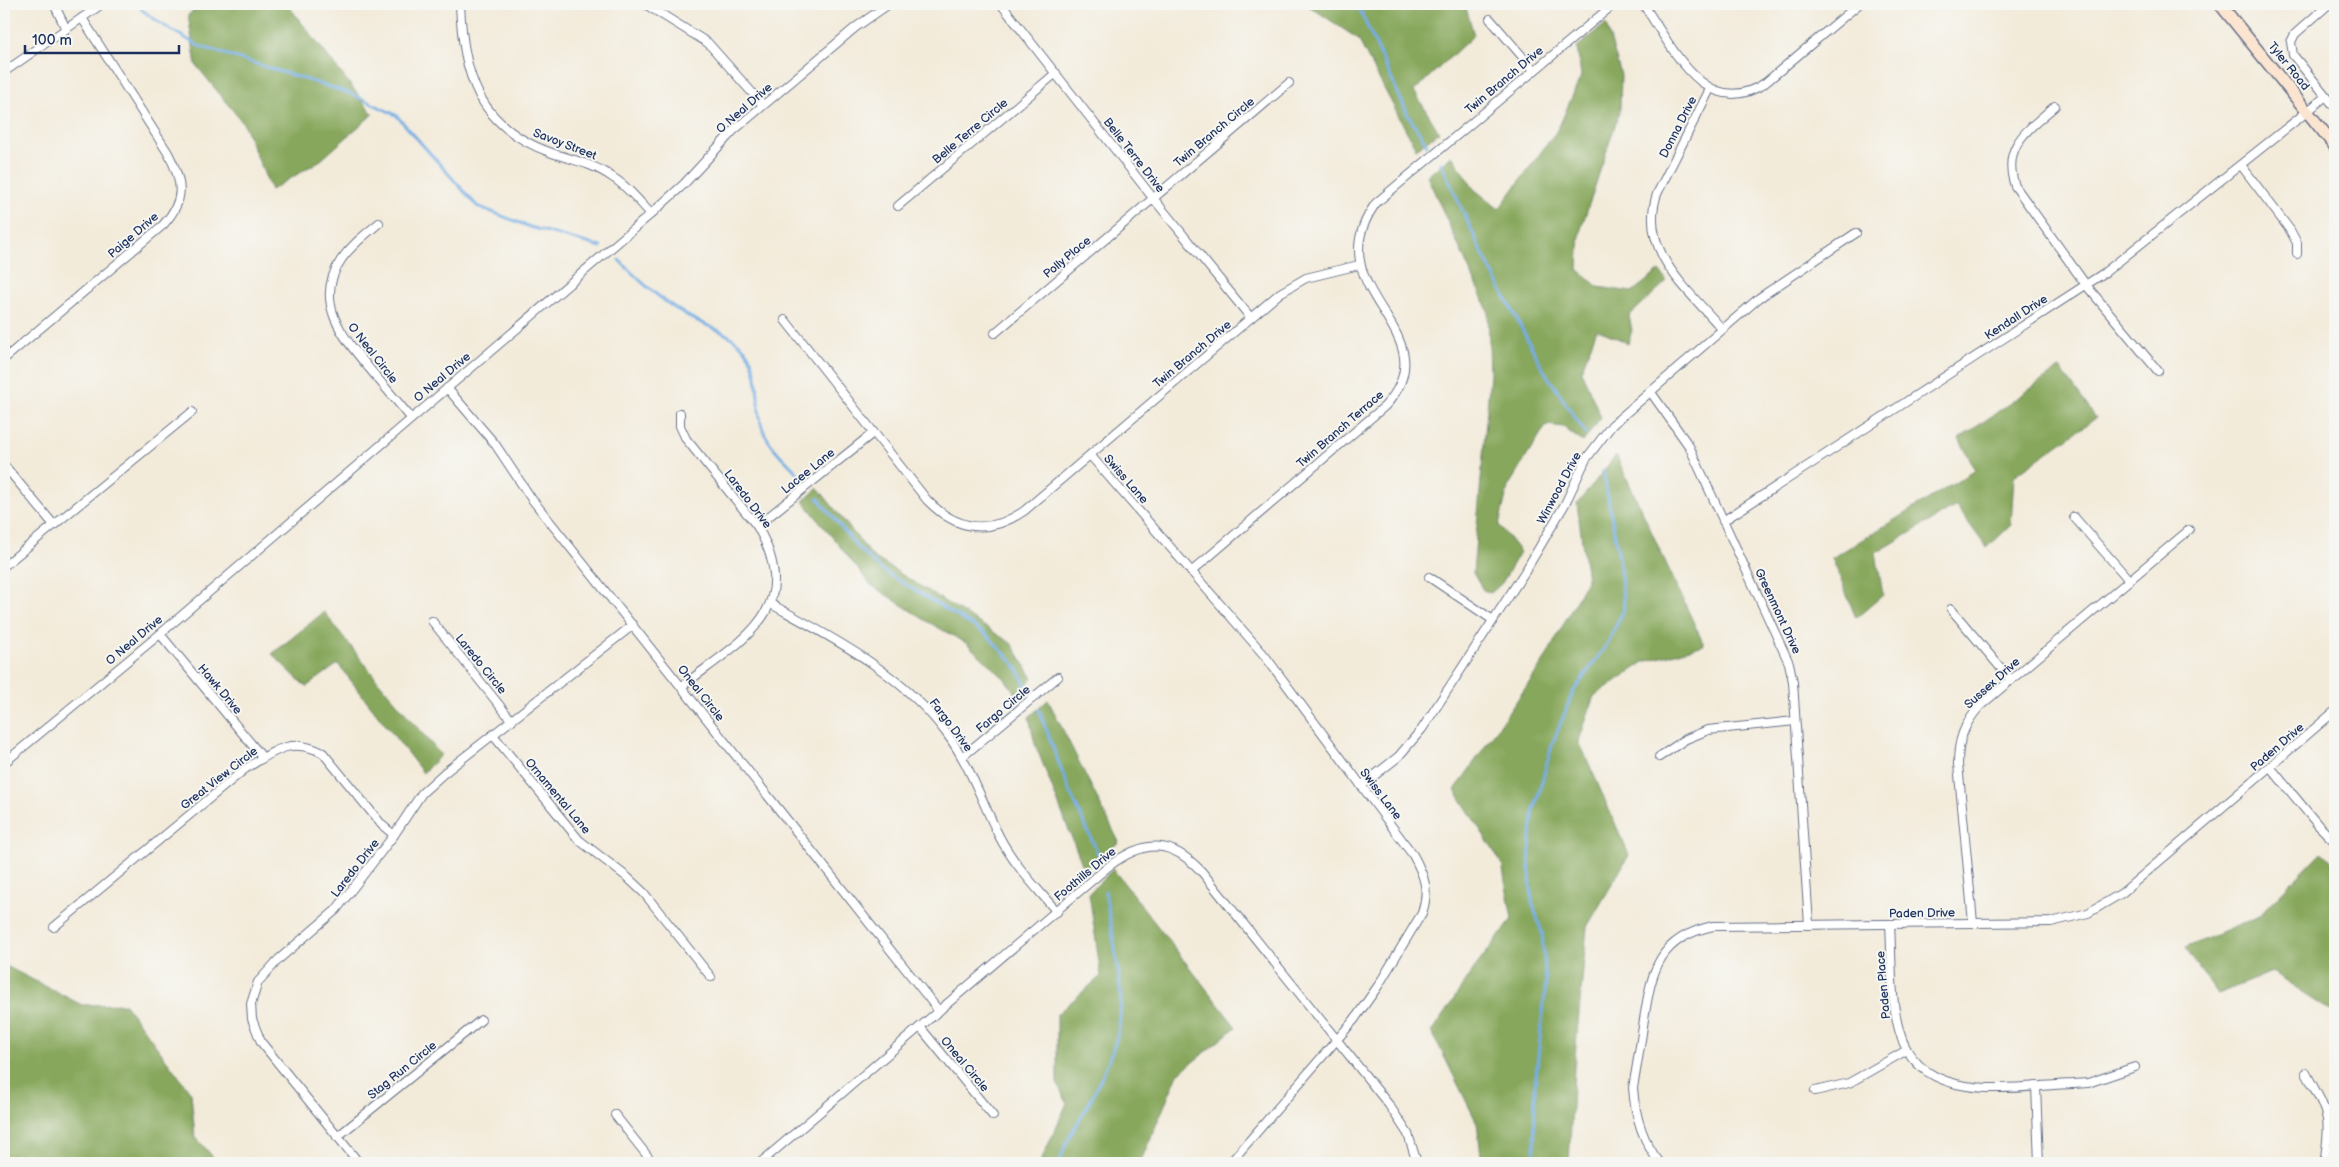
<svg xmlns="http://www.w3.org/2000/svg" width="2339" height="1167" font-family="'Balsamiq Sans',sans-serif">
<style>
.forest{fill:#87a75b;stroke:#516b5c}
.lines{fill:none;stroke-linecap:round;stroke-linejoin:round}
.stream{stroke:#74aee4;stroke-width:3}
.street-casing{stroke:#677189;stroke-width:10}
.secondary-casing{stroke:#677189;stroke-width:14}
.street{stroke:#fff;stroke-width:8}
.secondary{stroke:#fce5d0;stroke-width:11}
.labels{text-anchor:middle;stroke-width:4;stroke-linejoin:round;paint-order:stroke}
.street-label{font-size:12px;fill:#1b2f5e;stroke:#f6f6f2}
</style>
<rect width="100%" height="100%" fill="#f6f6f2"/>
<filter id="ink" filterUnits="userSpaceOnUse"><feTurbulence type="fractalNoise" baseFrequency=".02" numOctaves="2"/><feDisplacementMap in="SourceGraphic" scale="10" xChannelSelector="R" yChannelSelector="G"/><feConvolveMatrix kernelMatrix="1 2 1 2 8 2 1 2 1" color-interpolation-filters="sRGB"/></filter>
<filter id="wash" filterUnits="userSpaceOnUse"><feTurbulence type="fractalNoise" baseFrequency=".0096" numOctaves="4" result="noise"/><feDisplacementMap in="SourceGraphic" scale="20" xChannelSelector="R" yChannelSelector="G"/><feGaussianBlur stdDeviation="1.12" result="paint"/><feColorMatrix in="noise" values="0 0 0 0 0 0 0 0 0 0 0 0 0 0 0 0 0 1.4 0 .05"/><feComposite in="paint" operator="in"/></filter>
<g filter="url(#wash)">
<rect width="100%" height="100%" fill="#f3ebda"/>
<g class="forest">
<polygon points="204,4 287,4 373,114 321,160 271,190 243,123 196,65 188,15"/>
<polygon points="1306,4 1465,4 1474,35 1414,91 1439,132 1416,149 1358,39"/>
<polygon points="1606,24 1621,75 1620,110 1580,232 1578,269 1598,287 1632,292 1659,271 1667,281 1629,316 1632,330 1628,343 1597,329 1581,371 1601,417 1583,442 1563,427 1546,425 1508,487 1499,525 1520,552 1502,583 1491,593 1483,590 1473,573 1490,374 1488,311 1427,176 1452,156 1474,189 1499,209 1558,129 1581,76 1577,47"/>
<polygon points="2060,368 2096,418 2014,476 2011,525 1987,548 1956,506 1876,553 1883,595 1856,618 1832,558 1976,470 1959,439"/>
<polygon points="1616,455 1704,645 1644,662 1594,696 1579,741 1629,855 1587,927 1574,1068 1569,1163 1482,1163 1477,1123 1432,1032 1473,970 1512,919 1502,864 1455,790 1544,661 1587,580 1577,504"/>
<polygon points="818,488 872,556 1011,643 1033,678 1016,694 1004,678 966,643 928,622 871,585 803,501"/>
<polygon points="324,612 378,681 441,755 423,773 338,664 306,687 272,654"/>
<polygon points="1048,700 1119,842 1084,869 1035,744 1029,717"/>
<polygon points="2321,852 2335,862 2335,1013 2272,972 2218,994 2185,948 2258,917"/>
<polygon points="1113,869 1236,1027 1178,1074 1140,1163 1040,1163 1067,1103 1057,1083 1057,1014 1101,976 1089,893"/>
<polygon points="4,965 82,1005 125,1004 191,1093 195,1136 218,1163 254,1159 258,1163 4,1163"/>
</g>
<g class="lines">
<g class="stream">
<polyline points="140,4 142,10 161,24 199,46 352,94 396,115 477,206 530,227 601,247"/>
<polyline points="1357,4 1408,115 1427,145"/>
<polyline points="1441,163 1482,253 1543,369 1586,434"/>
<path d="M 619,260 C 642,283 658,298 686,315 C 706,327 730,331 745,350 C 762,371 755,402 762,427 C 768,446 786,460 799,475"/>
<polyline points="818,498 856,546 882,570 986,634 1016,666 1027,688"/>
<polyline points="1039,710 1069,790 1101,860"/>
<path d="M 1060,1163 C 1063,1143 1078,1123 1088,1105 C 1097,1087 1106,1068 1113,1049 C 1131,1005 1112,938 1105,891"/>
<polyline points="1534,1163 1535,1085 1546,982 1542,933 1532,902 1529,861 1533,814 1552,745 1573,692 1607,644 1624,609 1619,557 1603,471"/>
</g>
</g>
</g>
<g filter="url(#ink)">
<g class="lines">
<defs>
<g id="street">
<polyline points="54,4 66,29"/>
<path d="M 460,4 C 463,75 478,127 552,153 C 573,160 594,164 612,177 C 627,186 639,201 651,214"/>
<polyline points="645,4 708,43 763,105"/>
<polyline points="1001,4 1153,198 1251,318"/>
<path d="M 1643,4 C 1671,44 1705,123 1765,83 L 1859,4"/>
<polyline points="1490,19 1533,69"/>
<polyline points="4,72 102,4"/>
<path d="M 1710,89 L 1657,194 C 1638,251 1688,289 1722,329"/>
<polyline points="2326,96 2335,107"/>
<path d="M 2055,106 C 2028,130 2001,146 2015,186 L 2086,285 L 2158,371"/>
<polyline points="2241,165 2290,230 2297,243 2297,254"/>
<polyline points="898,206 1056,73"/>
<path d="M 379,223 C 366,234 351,245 341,260 C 313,302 343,337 369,368 C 383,385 397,401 411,418"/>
<path d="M 785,320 L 927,500 C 957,531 989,535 1024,511 L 1280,293 L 1306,278 L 1359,265"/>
<polyline points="995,333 1289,83"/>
<path d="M 4,359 L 163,225 C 186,200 183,182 168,153 L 82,18"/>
<polyline points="447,388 495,444 531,498 939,1011"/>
<polyline points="1650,391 1689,446 1789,663 1793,682 1809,925"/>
<path d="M 680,413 L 680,426 L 686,439 L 757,526 C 806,611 741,640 681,687"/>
<path d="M 1090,455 L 1265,656 L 1413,855 C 1424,875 1430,890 1422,913 L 1378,986 L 1354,1020 L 1230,1163"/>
<polyline points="4,465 54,525"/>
<polyline points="2074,517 2129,580"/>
<polyline points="1723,521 2104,273 2308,111 2326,96 2293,55 2291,42 2295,34 2329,4"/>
<polyline points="757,526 873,433"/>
<polyline points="4,566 192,412"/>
<path d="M 1191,572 L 1385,406 C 1454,331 1312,292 1376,203 L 1614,4"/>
<polyline points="1429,577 1493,620"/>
<path d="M 771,604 C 836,640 902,673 947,734 C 970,765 982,802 999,836 C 1014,865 1036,887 1057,912"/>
<polyline points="1951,609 2011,680"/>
<polyline points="432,621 512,721"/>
<polyline points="160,634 263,758"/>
<polyline points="493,735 579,840 627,877 644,893 711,977"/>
<polyline points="962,757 1058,677"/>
<polyline points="1659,757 1686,739 1708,730 1795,721"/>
<polyline points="4,763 160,634 651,214 684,184 733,131 856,27 889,4"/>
<polyline points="2271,768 2318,825 2335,842"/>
<polyline points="1361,786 1398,757 1422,729 1526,570 1565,504 1586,459 1612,425 1759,298 1856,233"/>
<path d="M 1973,923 L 1958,764 C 1958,740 1964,724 1980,706 L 2189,530"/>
<path d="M 1890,924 C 1892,958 1890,997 1899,1030 C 1919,1107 2014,1086 2073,1084 L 2088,1083 L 2135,1067"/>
<path d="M 54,927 L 245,769 C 273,752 290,736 323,753 L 382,825 L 394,835"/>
<polyline points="920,1027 993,1116"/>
<path d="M 2306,1073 C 2328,1114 2332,1116 2324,1163"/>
<polyline points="2036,1086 2039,1163"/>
<polyline points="1815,1091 1849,1083 1907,1050"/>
<polyline points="615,1115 653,1163"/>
<polyline points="337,1137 481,1020"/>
<polyline points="359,1163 261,1042 252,1019 251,1004 258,982 279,959 336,910 394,835 422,793 444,773 633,625"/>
<path d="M 760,1163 L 1109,866 C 1145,839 1171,839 1202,872 L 1389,1105 L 1408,1134 L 1417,1163"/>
<path d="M 1660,1163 C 1642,1141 1635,1116 1633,1088 C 1637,1065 1641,1042 1644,1019 C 1652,970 1658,938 1713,926 L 2051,922 L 2088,913 L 2122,893 L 2335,711"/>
</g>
<polyline id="secondary" points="2220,4 2335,146"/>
</defs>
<use href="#street" class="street-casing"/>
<use href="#secondary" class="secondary-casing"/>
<use href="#street" class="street"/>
<use href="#secondary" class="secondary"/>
</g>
</g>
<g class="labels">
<g class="street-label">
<text transform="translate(2289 66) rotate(51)" y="4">Tyler Road</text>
<text transform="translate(1504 80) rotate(-40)" y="4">Twin Branch Drive</text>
<text transform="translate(744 108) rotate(-41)" y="4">O Neal Drive</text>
<text transform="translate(1678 127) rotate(-63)" y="4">Donna Drive</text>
<text transform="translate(970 131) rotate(-40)" y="4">Belle Terre Circle</text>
<text transform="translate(1214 132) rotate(-40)" y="4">Twin Branch Circle</text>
<text transform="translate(565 144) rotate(21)" y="4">Savoy Street</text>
<text transform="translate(1134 155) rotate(52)" y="4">Belle Terre Drive</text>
<text transform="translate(133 235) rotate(-41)" y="4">Paige Drive</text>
<text transform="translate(1067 257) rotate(-40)" y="4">Polly Place</text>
<text transform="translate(2016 317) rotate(-33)" y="4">Kendall Drive</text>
<text transform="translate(373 353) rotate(52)" y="4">O Neal Circle</text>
<text transform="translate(1192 354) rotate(-40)" y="4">Twin Branch Drive</text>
<text transform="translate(442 377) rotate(-40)" y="4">O Neal Drive</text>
<text transform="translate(1340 429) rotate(-41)" y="4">Twin Branch Terrace</text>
<text transform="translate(808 471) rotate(-39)" y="4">Lacee Lane</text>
<text transform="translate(1126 479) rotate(49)" y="4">Swiss Lane</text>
<text transform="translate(1559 488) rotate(-62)" y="4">Winwood Drive</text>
<text transform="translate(748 499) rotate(53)" y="4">Laredo Drive</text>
<text transform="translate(1778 611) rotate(65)" y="4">Greenmont Drive</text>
<text transform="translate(134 640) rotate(-40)" y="4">O Neal Drive</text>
<text transform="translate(481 664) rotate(51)" y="4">Laredo Circle</text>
<text transform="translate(1992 683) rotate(-42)" y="4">Sussex Drive</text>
<text transform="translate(220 689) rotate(50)" y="4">Hawk Drive</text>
<text transform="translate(701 693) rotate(52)" y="4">Oneal Circle</text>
<text transform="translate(1003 709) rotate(-40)" y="4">Fargo Circle</text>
<text transform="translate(951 725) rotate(53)" y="4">Fargo Drive</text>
<text transform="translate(2277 747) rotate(-41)" y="4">Paden Drive</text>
<text transform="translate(219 778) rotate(-38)" y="4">Great View Circle</text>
<text transform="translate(1381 794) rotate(53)" y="4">Swiss Lane</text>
<text transform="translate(558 796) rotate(50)" y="4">Ornamental Lane</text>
<text transform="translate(355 868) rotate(-52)" y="4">Laredo Drive</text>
<text transform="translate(1085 874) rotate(-40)" y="4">Foothills Drive</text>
<text transform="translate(1922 913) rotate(-1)" y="4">Paden Drive</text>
<text transform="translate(1883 985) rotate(-95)" y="4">Paden Place</text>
<text transform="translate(965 1064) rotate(50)" y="4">Oneal Circle</text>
<text transform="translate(402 1070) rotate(-39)" y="4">Stag Run Circle</text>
</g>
</g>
<rect width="2339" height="1167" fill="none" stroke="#f6f6f2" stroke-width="20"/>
<path d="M25 45v8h154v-8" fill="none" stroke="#1b2f5e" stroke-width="2.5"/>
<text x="32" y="45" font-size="15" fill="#1b2f5e" stroke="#f6f6f2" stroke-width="4" paint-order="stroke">100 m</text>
</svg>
